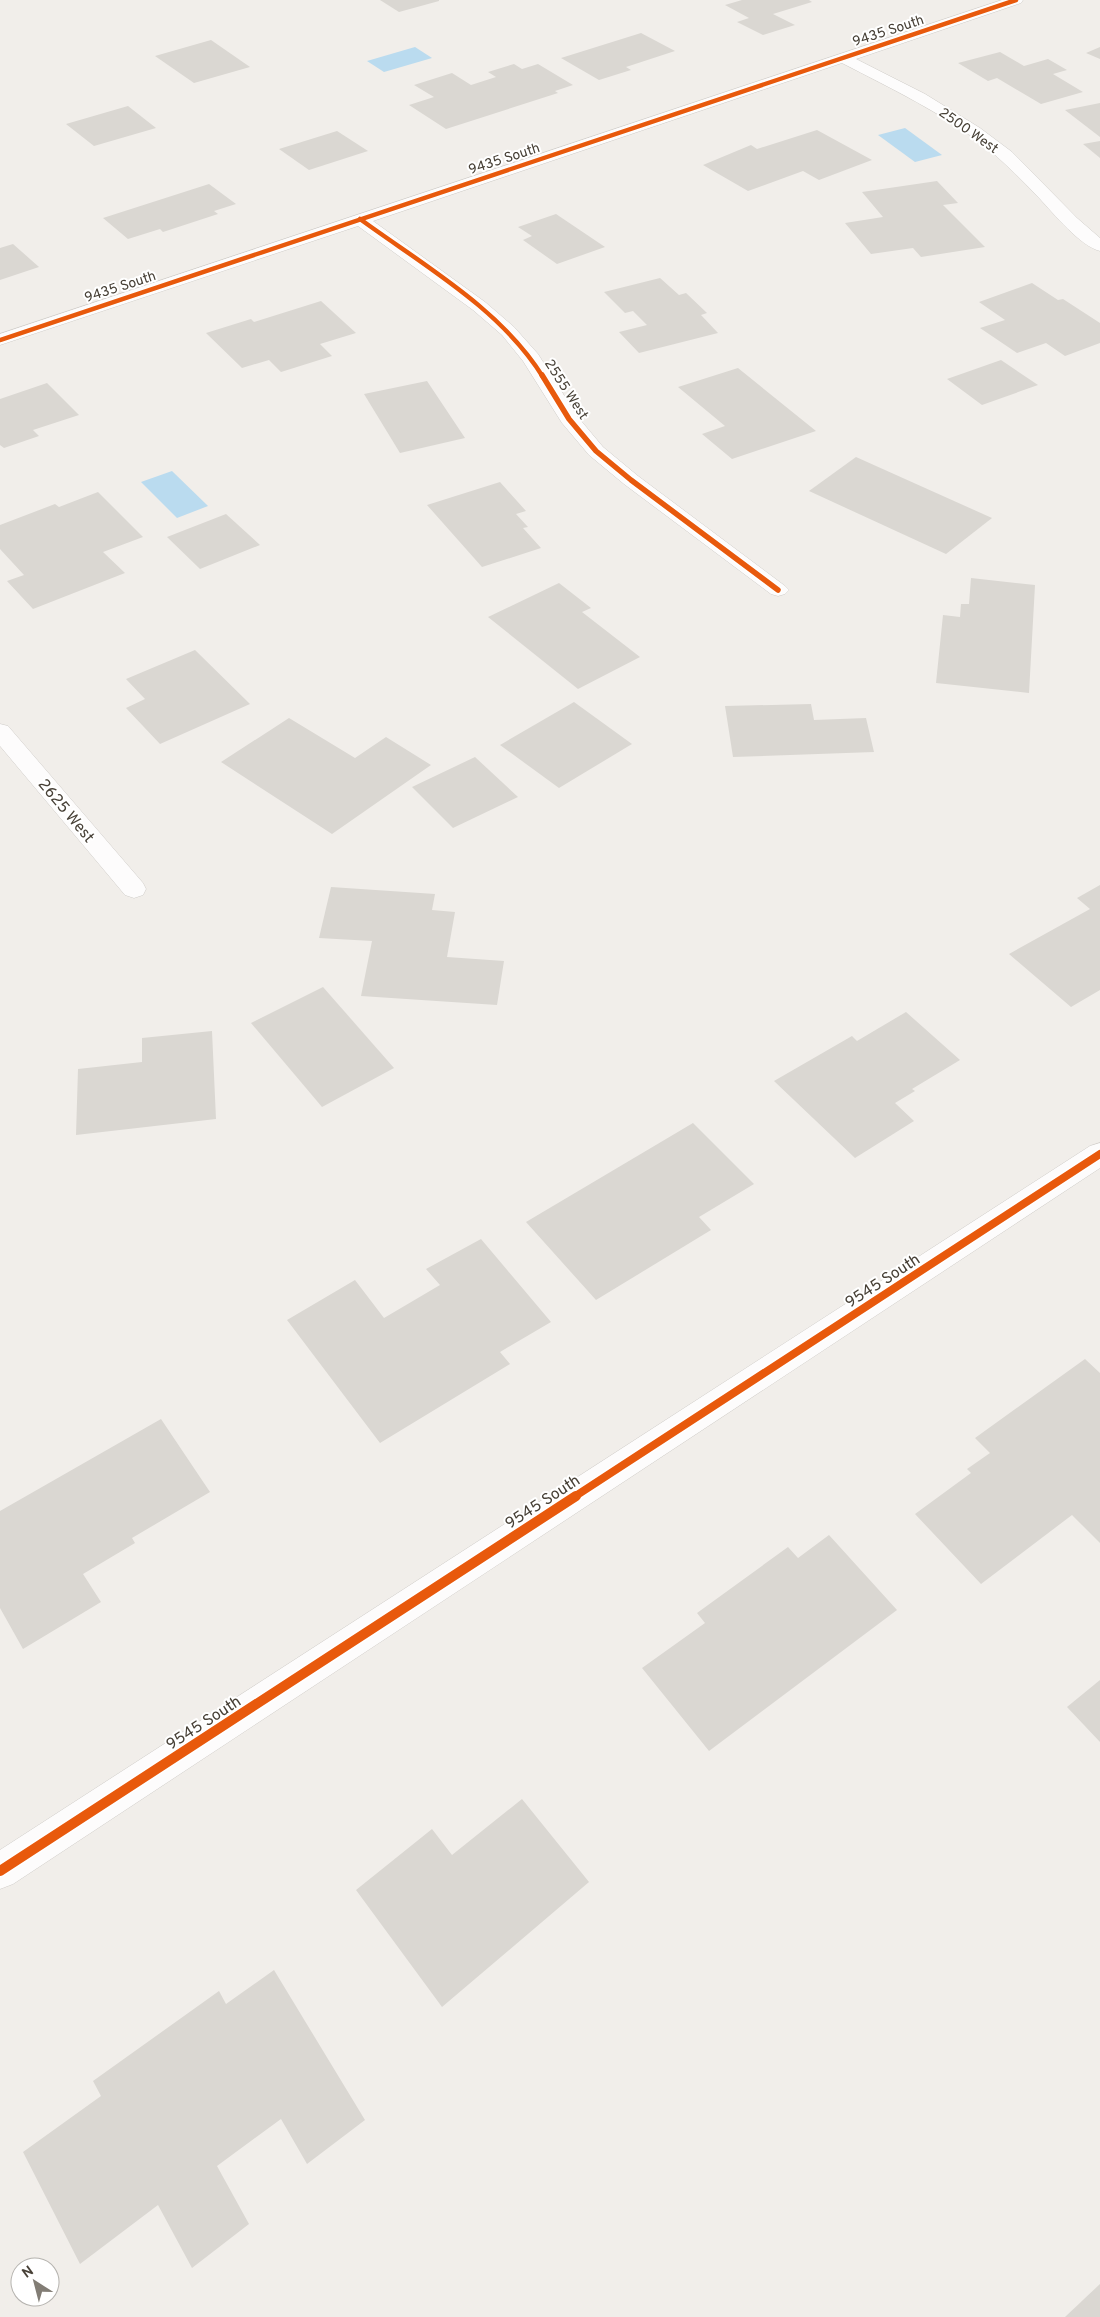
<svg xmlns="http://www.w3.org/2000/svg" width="1100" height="2317" font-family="Overpass,sans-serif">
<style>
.water{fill:#badbef}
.building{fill:#dad7d2}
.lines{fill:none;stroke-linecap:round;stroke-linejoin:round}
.minor-casing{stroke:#cfccc8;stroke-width:1}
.minor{fill:#fdfcfc;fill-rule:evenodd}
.cycleway-far3-casing{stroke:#fff;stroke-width:6}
.cycleway-far2-casing{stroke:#fff;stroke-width:8}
.cycleway-far1-casing{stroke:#fff;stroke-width:11}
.cycleway-casing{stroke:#fff;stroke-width:13}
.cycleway-far3{stroke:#e8590c;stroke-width:4.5}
.cycleway-far2{stroke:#e8590c;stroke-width:5.5}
.cycleway-far1{stroke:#e8590c;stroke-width:8}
.cycleway{stroke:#e8590c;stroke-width:10}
.labels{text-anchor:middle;stroke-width:4;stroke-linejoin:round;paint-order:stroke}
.far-street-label{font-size:14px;fill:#474036;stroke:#fff}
.street-label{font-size:16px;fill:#474036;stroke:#fff}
</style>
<rect width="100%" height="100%" fill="#f1eeea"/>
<g class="water">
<polygon points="415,47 432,58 384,72 367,61"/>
<polygon points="905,128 942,155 915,162 878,135"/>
<polygon points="172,471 208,506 177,518 141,482"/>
</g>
<g class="building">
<polygon points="380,0 439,0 439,1 399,12"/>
<polygon points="742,0 809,0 812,2 773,14 795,25 763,35 737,22 749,18 725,5"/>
<polygon points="641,33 675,51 626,67 631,70 599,80 561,58"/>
<polygon points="211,40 250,67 194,83 155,56"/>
<polygon points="1100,47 1100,59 1086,53"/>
<polygon points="1000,52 1024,66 1048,59 1067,70 1053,74 1083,92 1041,104 997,78 988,81 958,63"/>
<polygon points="514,64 522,69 538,64 573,85 555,91 558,93 446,129 409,105 434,97 414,85 452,73 471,85 496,77 488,72"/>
<polygon points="1100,103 1100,137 1065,110"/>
<polygon points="128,106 156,128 94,146 66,124"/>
<polygon points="817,130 872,160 819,180 803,171 748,191 703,165 751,145 757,149"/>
<polygon points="337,131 368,151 309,170 279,149"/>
<polygon points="1100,141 1100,158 1083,144"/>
<polygon points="937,181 958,203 943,205 985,247 921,257 913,248 871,254 845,223 883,217 862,192"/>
<polygon points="209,184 236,204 214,211 218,214 163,232 160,229 128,239 103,218"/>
<polygon points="556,214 605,247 557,264 523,240 532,236 518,227"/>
<polygon points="13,244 39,267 0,280 0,248"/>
<polygon points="660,278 679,295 686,293 707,313 701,315 718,333 639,353 619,332 647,325 633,311 625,313 604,292"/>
<polygon points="1032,283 1058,300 1063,299 1100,323 1100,343 1065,356 1046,343 1017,353 980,328 1005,320 979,302"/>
<polygon points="321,301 356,333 320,344 332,356 281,372 269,360 242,368 206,333 251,319 254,322"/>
<polygon points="1001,360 1038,385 982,405 947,379"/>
<polygon points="738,368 816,431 732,459 702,434 725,426 678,387"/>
<polygon points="427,381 465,438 400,453 364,394"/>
<polygon points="47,383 79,415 33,430 39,436 4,448 0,445 0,399"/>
<polygon points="856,457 992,518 946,554 809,491"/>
<polygon points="500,482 526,511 516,514 528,527 523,528 541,548 482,567 427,505"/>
<polygon points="98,492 143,537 103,552 125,573 33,609 7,581 24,575 0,549 0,525 55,504 59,507"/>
<polygon points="226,514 260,545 200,569 167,537"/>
<polygon points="971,578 1035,585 1029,693 936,683 943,615 960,617 961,604 969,604"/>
<polygon points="559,583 591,608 582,612 640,657 578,689 488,617"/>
<polygon points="195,650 250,704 160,744 126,708 145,699 126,679"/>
<polygon points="574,702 632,744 559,788 500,745"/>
<polygon points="811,704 814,720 866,718 874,752 733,757 725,706"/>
<polygon points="289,718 355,758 386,737 431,765 332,834 221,762"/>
<polygon points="475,757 518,797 453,828 412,787"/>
<polygon points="1100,885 1100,990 1071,1007 1009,954 1090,909 1077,898"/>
<polygon points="331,887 435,894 432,910 455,912 447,957 504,961 497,1005 361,996 372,941 319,938"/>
<polygon points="323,987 394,1068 322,1107 251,1023"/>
<polygon points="906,1012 960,1060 912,1089 915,1091 895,1103 914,1121 855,1158 774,1081 852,1036 857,1041"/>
<polygon points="212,1031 216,1119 76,1135 78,1069 142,1062 142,1038"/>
<polygon points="693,1123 754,1184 699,1217 711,1230 596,1300 526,1222"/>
<polygon points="481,1239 551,1322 500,1352 510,1364 380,1443 287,1320 355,1280 384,1318 440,1285 426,1269"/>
<polygon points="1085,1359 1100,1373 1100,1543 1072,1515 981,1584 915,1514 971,1473 967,1469 990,1453 975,1438"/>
<polygon points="161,1419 210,1492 132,1538 135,1543 83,1574 101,1602 23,1649 0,1608 0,1511"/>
<polygon points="829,1535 897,1610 709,1751 642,1668 705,1623 697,1613 788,1547 798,1558"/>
<polygon points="1100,1680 1100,1742 1067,1707"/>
<polygon points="522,1799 589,1882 442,2007 356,1890 432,1829 452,1855"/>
<polygon points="274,1970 365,2120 307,2164 281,2119 217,2166 249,2224 192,2268 158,2205 80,2264 23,2152 101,2096 93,2081 219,1991 226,2004"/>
<polygon points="1100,2284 1100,2317 1065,2317"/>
</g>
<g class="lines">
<defs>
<g id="minor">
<path d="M 1002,0 L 1023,0 L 1021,3 L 856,59 L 925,94 L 980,128 L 1012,152 L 1077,218 L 1100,238 L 1100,251 C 1080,246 1054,214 1040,199 C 1023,181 1006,164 987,148 C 943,113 892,89 842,63 L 373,221 L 485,302 L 514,327 L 538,354 L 577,416 L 603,447 L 638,476 L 785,586 L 789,590 L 785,594 L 778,596 L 771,594 L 624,484 L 589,455 L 562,423 L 523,361 L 502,335 L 473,310 L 358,226 L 0,345 L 0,334 Z"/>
<polygon points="0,724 8,726 143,883 146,889 143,895 134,898 125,895 0,746"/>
<polygon points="1100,1143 1100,1168 13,1884 0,1889 0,1850 1090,1146"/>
</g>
</defs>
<use href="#minor" class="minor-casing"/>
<use href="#minor" class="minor"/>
<defs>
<g id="cycleway-far3">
<path d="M 360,219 C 423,265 501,309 543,377"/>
<polyline points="0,340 1016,0"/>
</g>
<polyline id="cycleway-far2" points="542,375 569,419 596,451 631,480 778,590"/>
<polyline id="cycleway-far1" points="574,1497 1100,1154"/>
<polyline id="cycleway" points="0,1871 576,1496"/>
</defs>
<use href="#cycleway-far3" class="cycleway-far3-casing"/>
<use href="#cycleway-far2" class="cycleway-far2-casing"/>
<use href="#cycleway-far1" class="cycleway-far1-casing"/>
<use href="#cycleway" class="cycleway-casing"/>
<use href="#cycleway-far3" class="cycleway-far3"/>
<use href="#cycleway-far2" class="cycleway-far2"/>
<use href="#cycleway-far1" class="cycleway-far1"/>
<use href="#cycleway" class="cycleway"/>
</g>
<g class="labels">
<g class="far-street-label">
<text transform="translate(888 30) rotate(-18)" y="5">9435 South</text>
<text transform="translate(969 130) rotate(35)" y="5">2500 West</text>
<text transform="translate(504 158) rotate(-18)" y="5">9435 South</text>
<text transform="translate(120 286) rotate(-18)" y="5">9435 South</text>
<text transform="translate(567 389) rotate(57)" y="5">2555 West</text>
</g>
<g class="street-label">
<text transform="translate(67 810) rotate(50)" y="6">2625 West</text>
<text transform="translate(882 1280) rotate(-33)" y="6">9545 South</text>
<text transform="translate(542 1501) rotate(-33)" y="6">9545 South</text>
<text transform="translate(203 1722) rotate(-33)" y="6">9545 South</text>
</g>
</g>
<g transform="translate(35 2282) rotate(324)"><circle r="24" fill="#ffffff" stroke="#b5b3af"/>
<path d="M0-4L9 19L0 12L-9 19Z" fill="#827d75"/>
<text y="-8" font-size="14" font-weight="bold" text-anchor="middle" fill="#474036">N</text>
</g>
</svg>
